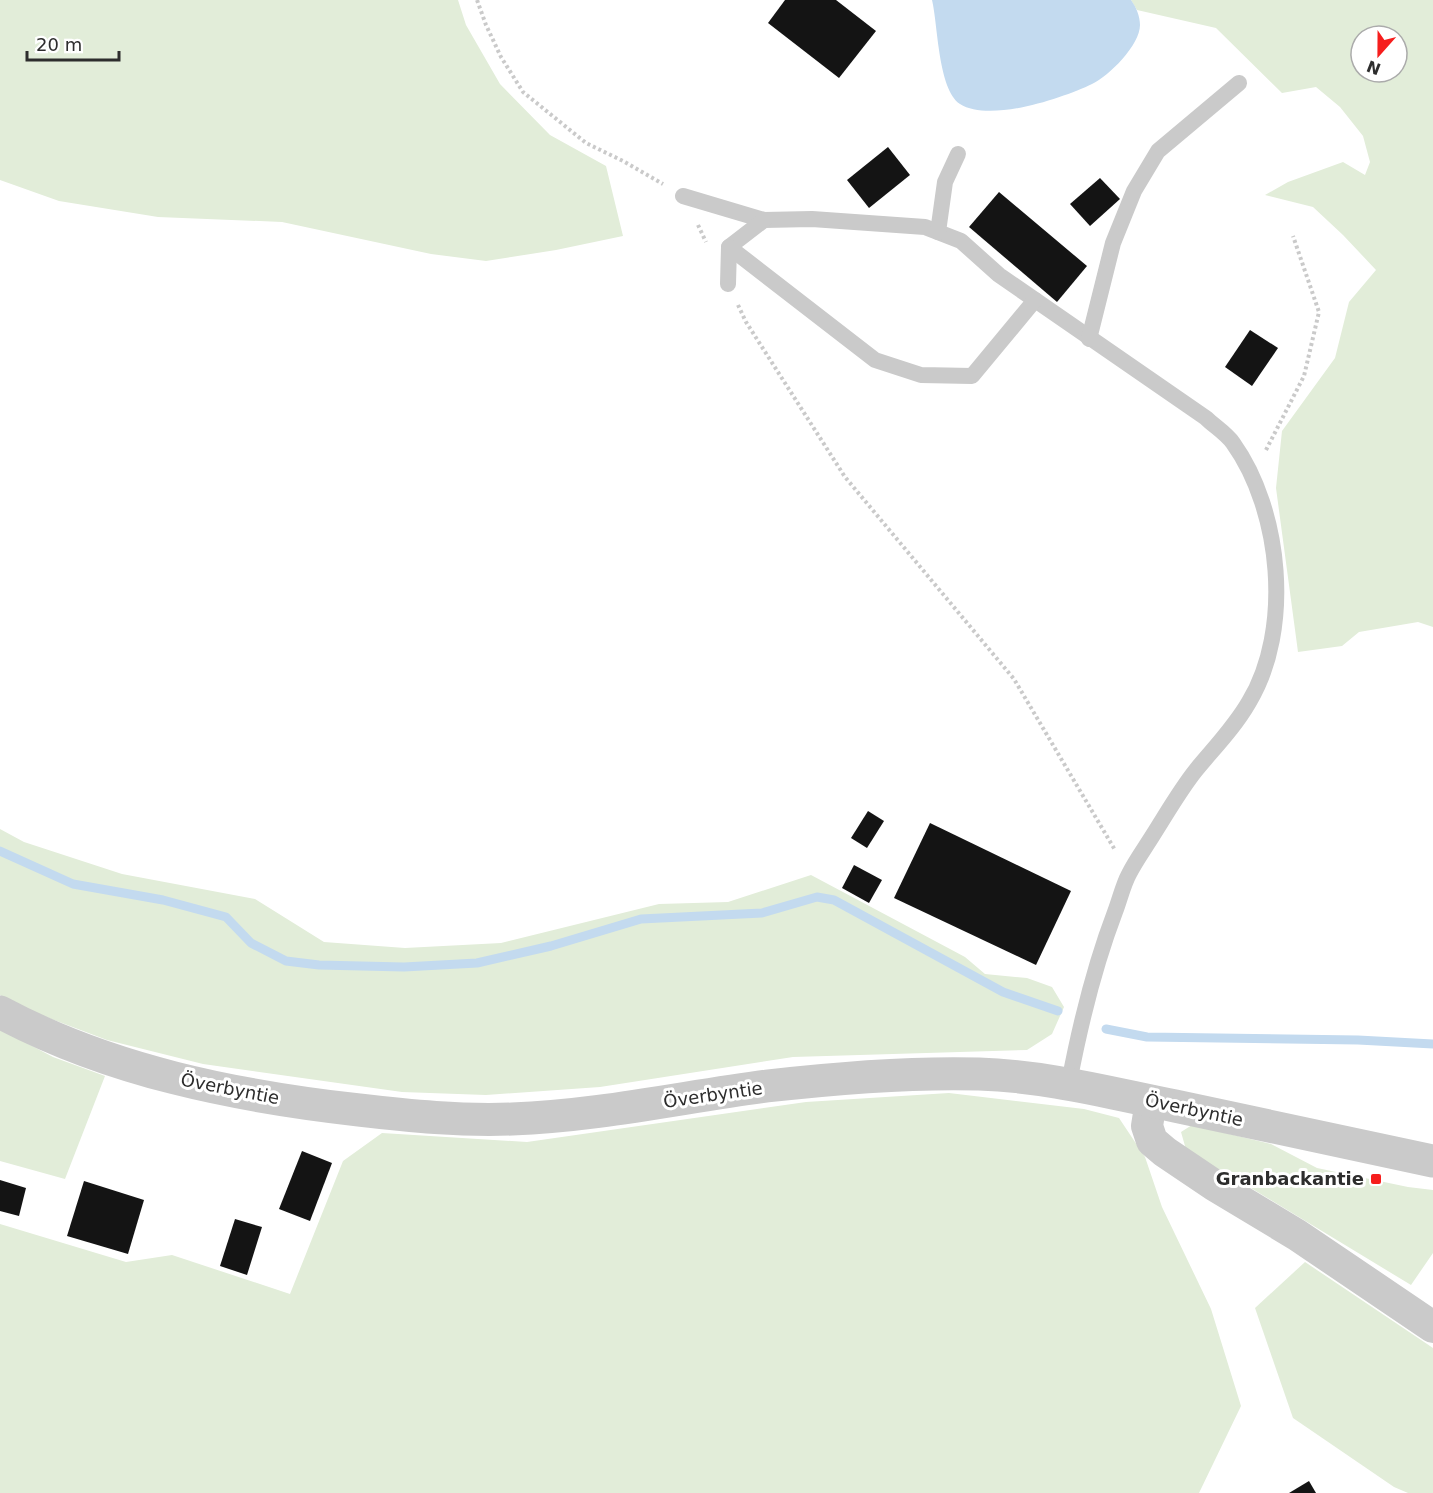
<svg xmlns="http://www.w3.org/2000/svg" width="1433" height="1493" font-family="'DejaVu Sans',sans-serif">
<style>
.green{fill:#e2edd9;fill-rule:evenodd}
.water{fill:#c3daef}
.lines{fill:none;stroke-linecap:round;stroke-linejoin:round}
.stream{stroke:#c3daef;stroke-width:9}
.building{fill:#141414}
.path{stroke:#cacaca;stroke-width:4;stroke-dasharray:3 3;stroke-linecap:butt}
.service{stroke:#cacaca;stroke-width:16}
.minor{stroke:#cacaca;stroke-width:32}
.tertiary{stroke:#cacaca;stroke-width:33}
.poi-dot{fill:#f61e1d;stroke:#fff;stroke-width:2}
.labels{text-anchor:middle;stroke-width:6;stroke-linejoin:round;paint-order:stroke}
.street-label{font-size:18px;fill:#2d2d2d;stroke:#fff}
.poi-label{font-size:18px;font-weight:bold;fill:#2d2d2d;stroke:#fff;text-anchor:end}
</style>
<rect width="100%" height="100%" fill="#fff"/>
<g class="green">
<polygon points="0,0 458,0 466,25 500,84 550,135 606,166 623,236 556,250 486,261 431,254 282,222 158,217 59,201 0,180"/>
<path d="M 1131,0 L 1433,0 L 1433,627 L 1418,622 L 1359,632 L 1342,646 L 1298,652 L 1276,488 L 1282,431 L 1335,358 L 1349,302 L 1376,270 L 1343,235 L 1313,207 L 1265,195 L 1288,182 L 1343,162 L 1365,175 L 1370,162 L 1363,136 L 1340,107 L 1316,87 L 1282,93 L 1216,28 L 1137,10 ZM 1361,36 L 1397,36 L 1397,72 L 1361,72 Z"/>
<polygon points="0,829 24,842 122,874 255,899 324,942 405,948 501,943 659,904 728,902 811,875 965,957 985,974 1027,978 1052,987 1064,1007 1052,1034 1027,1050 793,1057 600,1087 486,1095 402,1092 203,1064 107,1040 17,1006 0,995"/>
<polygon points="0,1029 53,1057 105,1076 65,1179 0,1161"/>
<polygon points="949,1093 1084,1109 1119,1118 1145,1157 1162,1207 1211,1309 1241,1406 1199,1493 0,1493 0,1224 126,1262 172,1255 290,1294 343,1161 382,1133 527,1142 806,1102"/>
<polygon points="1192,1125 1271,1144 1317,1168 1408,1187 1433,1190 1433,1253 1411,1285 1231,1176 1187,1153 1181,1132"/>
<polygon points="1305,1262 1433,1348 1433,1493 1408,1493 1394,1487 1293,1418 1255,1308"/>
</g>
<path class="water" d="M 932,0 L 1131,0 C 1136,7 1140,16 1140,25 C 1140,45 1109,76 1092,84 C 1063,98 990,123 960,104 C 938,89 938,25 932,0 Z"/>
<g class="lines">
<g class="stream">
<polyline points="0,851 73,884 163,900 226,917 251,943 286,961 319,965 404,967 477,963 551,946 641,919 762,913 817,897 834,900 1003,992 1058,1011"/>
<polyline points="1106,1029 1147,1037 1358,1040 1433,1044"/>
</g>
</g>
<g class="building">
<polygon points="785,0 836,0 876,31 839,78 768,23"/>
<polygon points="888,147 910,175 869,208 847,180"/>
<polygon points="1100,178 1120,199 1090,226 1070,204"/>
<polygon points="999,192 1087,266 1057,302 969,227"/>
<polygon points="1250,330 1278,348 1252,386 1225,367"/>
<polygon points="868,811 884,821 867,848 851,838"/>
<polygon points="930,823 1071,891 1036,965 894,898"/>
<polygon points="854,865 882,880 869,903 842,888"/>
<polygon points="302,1151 332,1163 310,1221 279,1209"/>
<polygon points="0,1180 26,1188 19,1216 0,1211"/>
<polygon points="84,1181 144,1200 128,1254 67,1236"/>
<polygon points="235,1219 262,1227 247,1275 220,1266"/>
<polygon points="1309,1481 1316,1493 1289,1493"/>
</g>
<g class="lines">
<g class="path">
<polyline points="477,0 486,25 501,57 523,92 586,143 623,161 663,184"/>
<polyline points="698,225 706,242"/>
<polyline points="738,305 746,322 845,477 1014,679 1115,850"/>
<polyline points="1266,450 1304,376 1319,312 1293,236"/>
</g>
<g class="service">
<path d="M 683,196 L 764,220 L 812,219 L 925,227 L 961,241 L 999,275 L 1206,418 C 1214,426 1226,433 1233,443 C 1281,510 1293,629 1249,702 C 1234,728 1214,748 1196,770 C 1180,790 1167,813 1153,835 C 1145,848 1136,860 1129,874 C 1123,885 1120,899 1115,912 C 1094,967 1080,1025 1069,1083"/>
<polyline points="764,220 729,247 875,360 921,375 972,376 1035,300"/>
<polyline points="938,232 945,182 958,154"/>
<polyline points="728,284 729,247"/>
<polyline points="1089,339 1113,243 1134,191 1158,151 1239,83"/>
</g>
<polyline class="minor" points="1151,1101 1147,1126 1152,1141 1165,1152 1214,1185 1297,1235 1433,1327"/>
<path class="tertiary" d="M 0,1012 C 110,1071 235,1096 359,1110 C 410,1116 461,1121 512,1119 C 598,1116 683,1097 767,1086 C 837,1078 909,1072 979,1074 C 1046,1076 1110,1093 1175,1106 C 1261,1124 1347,1142 1433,1161"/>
</g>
<rect class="poi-dot" x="1370" y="1173" width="12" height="12" rx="3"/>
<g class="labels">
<g class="street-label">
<text transform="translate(230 1089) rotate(11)" y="6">Överbyntie</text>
<text transform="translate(713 1095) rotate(-8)" y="6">Överbyntie</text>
<text transform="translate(1194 1110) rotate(12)" y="6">Överbyntie</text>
</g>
<g class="poi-label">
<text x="1364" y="1185">Granbackantie</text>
</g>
</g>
<g transform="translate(1379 54) rotate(201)"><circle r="28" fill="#ffffff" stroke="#ababab" stroke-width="1.5"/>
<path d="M0-4.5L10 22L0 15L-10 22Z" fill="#f61e1d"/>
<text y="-9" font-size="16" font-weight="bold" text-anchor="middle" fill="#2d2d2d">N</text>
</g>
<path d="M27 51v9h92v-9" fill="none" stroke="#2d2d2d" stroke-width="3"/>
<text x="36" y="51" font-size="18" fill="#2d2d2d" stroke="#ffffff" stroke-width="4.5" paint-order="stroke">20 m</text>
</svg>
